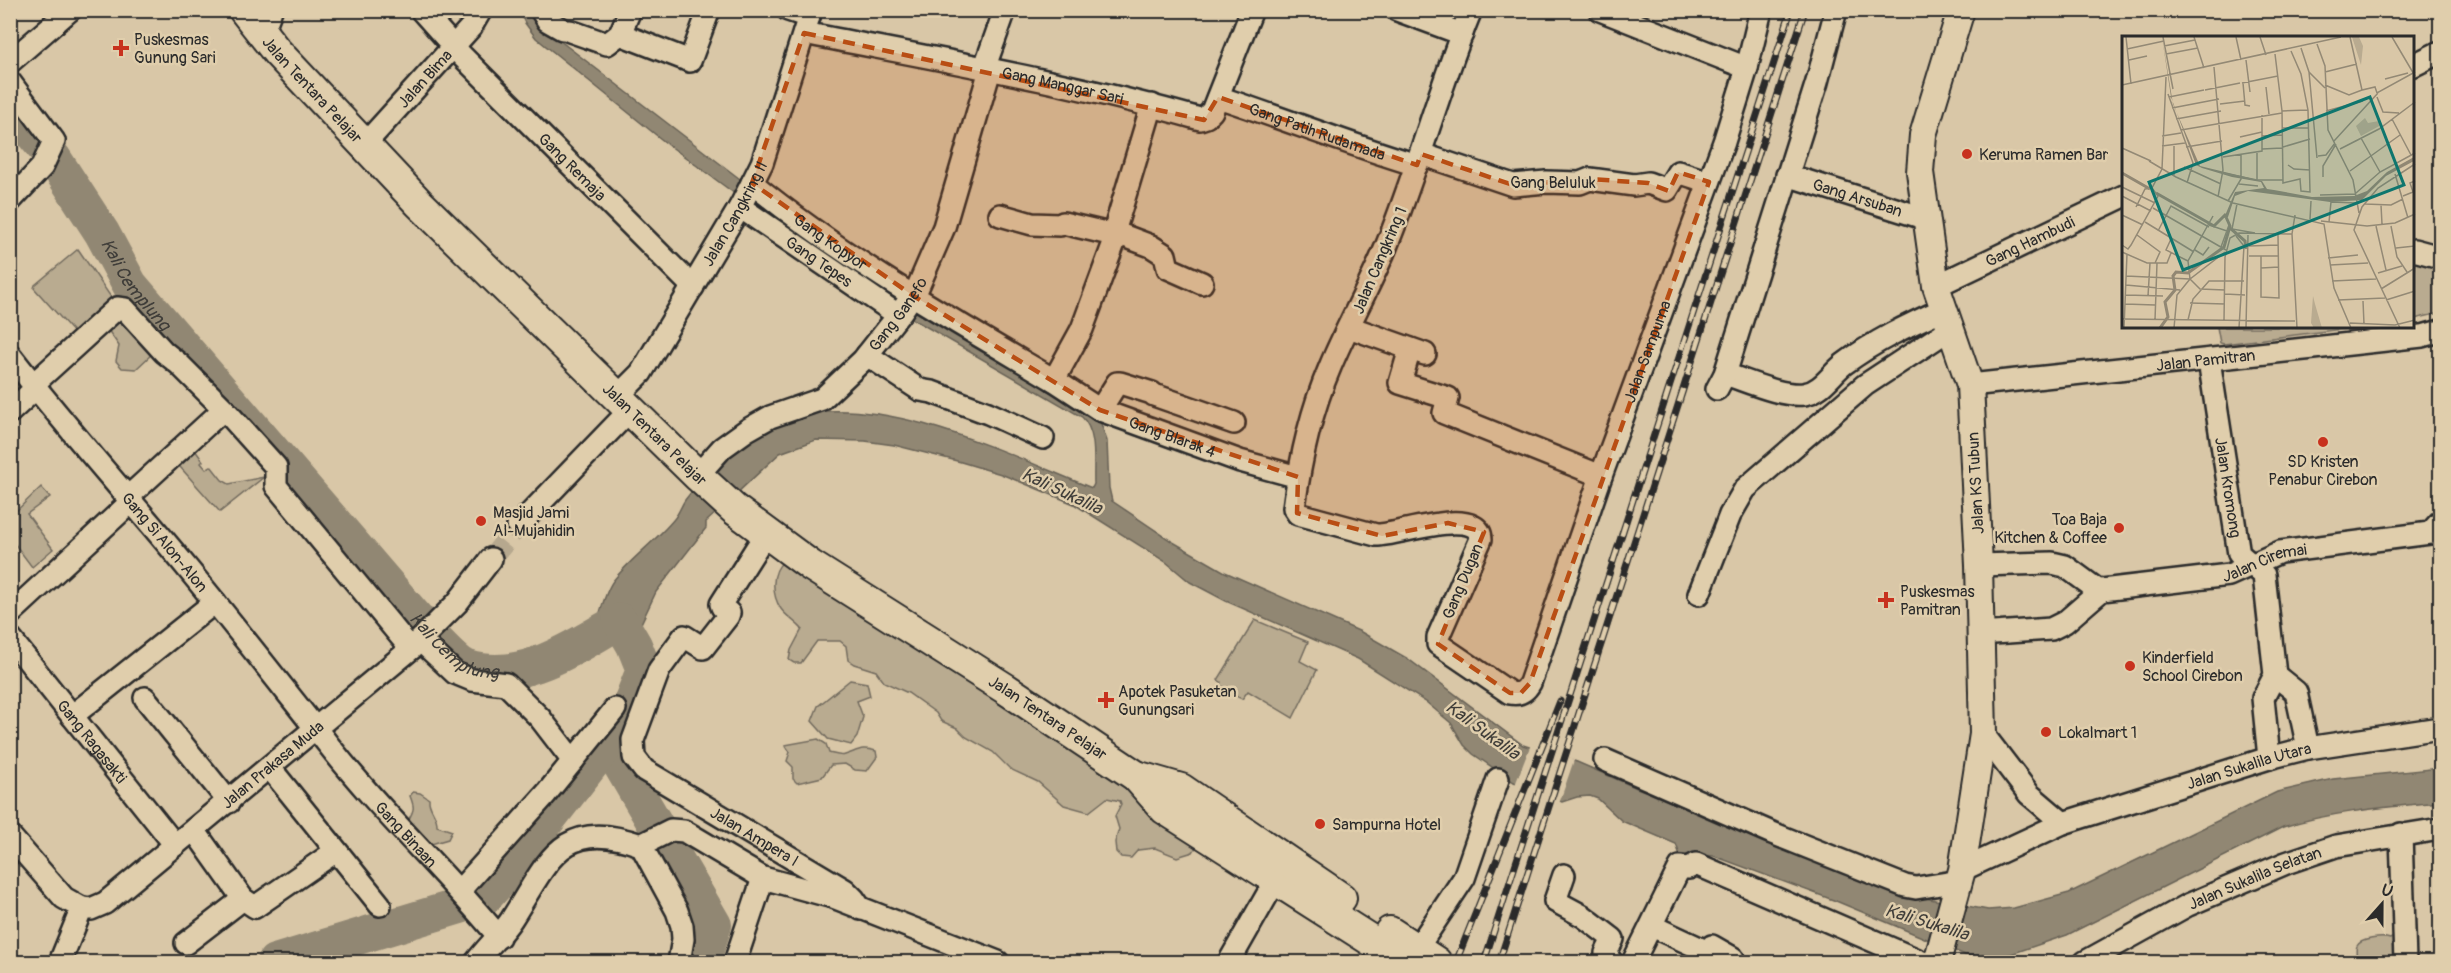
<svg xmlns="http://www.w3.org/2000/svg" width="2451" height="973" font-family="Pangolin,sans-serif">
<style>
.green{fill:#b9ab90;stroke:#726b5e;stroke-width:1.5}
.water{fill:#918773;stroke:#686256;stroke-width:1.5}
.pier{fill:#d9c7a7}
.lines{fill:none;stroke-linecap:round;stroke-linejoin:round}
.river{stroke:#918773;stroke-width:36}
.minor-tunnel{stroke:#b6a88e;stroke-width:21;stroke-dasharray:21 10;stroke-linecap:butt}
.minor-casing{stroke:#2b2b2b;stroke-width:26}
.tertiary-casing{stroke:#2b2b2b;stroke-width:30}
.secondary-casing{stroke:#2b2b2b;stroke-width:34}
.minor{stroke:#e0ceac;stroke-width:21}
.tertiary{stroke:#e0ceac;stroke-width:26}
.secondary{stroke:#e0ceac;stroke-width:30}
.rail-casing{stroke:#2b2b2b;stroke-width:7}
.rail{stroke:#e0ceac;stroke-width:4.5;stroke-dasharray:14;stroke-linecap:butt}
.marked{fill:#b94e14;fill-opacity:0.2;stroke:#b94e14;stroke-width:4.5;stroke-dasharray:12 8;stroke-linejoin:round}
.poi-dot{fill:#c8321e;stroke:#e0ceac;stroke-width:2}
.labels{text-anchor:middle;stroke-width:5;stroke-linejoin:round;paint-order:stroke}
.poi-label{font-size:16px;fill:#2b2b2b;stroke:#e0ceac;text-anchor:start}
.street-label{font-size:16px;fill:#2b2b2b;stroke:#e0ceac}
.water-label{font-size:18px;font-style:italic;fill:#3f3d39;stroke:#e0ceac}
.inset-river{fill:none;stroke:#918773;stroke-width:3}
.inset-road{fill:none;stroke:#938975;stroke-width:1.5}
.view{fill:#0f766e;fill-opacity:0.15;stroke:#0f766e;stroke-width:3}
.inset-edge{fill:none;stroke:#2b2b2b;stroke-width:3}
</style>
<rect width="100%" height="100%" fill="#d9c7a7"/>
<filter id="ink" filterUnits="userSpaceOnUse"><feTurbulence type="fractalNoise" baseFrequency=".0167" numOctaves="2"/><feDisplacementMap in="SourceGraphic" scale="12" xChannelSelector="R" yChannelSelector="G"/><feConvolveMatrix kernelMatrix="1 2 1 2 8 2 1 2 1" color-interpolation-filters="sRGB"/></filter>
<g filter="url(#ink)">
<g class="green">
<polygon points="78,249 115,303 77,336 34,288 35,285"/>
<polygon points="2414,260 2440,265 2440,313 2414,319"/>
<polygon points="116,322 124,322 153,353 136,369 122,368 116,361 119,346 108,330"/>
<polygon points="2217,327 2358,327 2224,344 2220,343"/>
<polygon points="224,422 192,446 203,461 201,463 206,469 211,466 222,480 229,484 264,477 220,512 173,459"/>
<polygon points="41,487 50,497 27,514 53,549 32,567 11,539 11,516"/>
<path d="M 784,561 L 1121,782 L 1198,844 L 1193,852 L 1177,857 L 1155,848 L 1138,850 L 1131,858 L 1121,857 L 1116,852 L 1115,842 L 1119,829 L 1115,816 L 1121,804 L 1120,801 L 1107,798 L 1089,812 L 1064,805 L 1038,782 L 1010,769 L 993,752 L 966,737 L 957,728 L 941,721 L 936,713 L 908,693 L 884,682 L 876,671 L 854,664 L 848,660 L 846,646 L 840,641 L 817,641 L 801,663 L 794,663 L 789,660 L 791,650 L 802,629 C 796,622 787,617 781,609 C 772,596 770,572 784,561 Z"/>
<polygon points="1255,620 1308,642 1300,661 1317,670 1293,718 1248,691 1242,699 1228,692 1226,687 1219,687 1221,682 1218,680"/>
<polygon points="850,680 867,683 870,696 857,701 863,717 857,737 851,745 828,739 812,721 818,706"/>
<path d="M 818,739 L 826,744 L 829,753 C 834,754 840,757 845,755 C 858,751 861,746 876,751 L 877,757 L 867,771 L 855,770 L 845,764 L 831,765 L 822,777 L 797,783 L 793,779 L 793,767 L 787,761 L 790,752 L 785,745 Z"/>
<path d="M 413,792 L 420,793 L 429,799 C 428,809 438,815 437,826 L 452,831 L 448,839 L 428,845 L 409,819 C 415,808 414,807 410,796 Z"/>
<path d="M 2394,936 L 2399,962 L 2357,962 C 2357,958 2355,950 2357,946 C 2360,939 2382,936 2390,939 Z"/>
</g>
<path class="water" d="M 519,11 L 535,11 L 555,37 L 757,192 L 1098,415 L 1107,441 L 1109,488 L 1112,501 L 1173,542 L 1225,572 L 1361,632 L 1408,659 L 1523,745 L 1577,762 L 1637,788 L 1930,899 L 1988,910 L 2014,908 L 2069,893 L 2277,792 L 2333,779 L 2440,768 L 2440,802 C 2388,807 2334,811 2283,827 L 2067,935 L 2011,954 L 1989,958 L 1965,955 L 1836,901 L 1714,856 C 1702,854 1693,858 1681,858 L 1676,844 L 1622,821 L 1598,799 L 1590,796 L 1577,797 L 1562,802 L 1514,782 L 1473,754 L 1464,745 L 1451,723 L 1426,702 L 1358,659 L 1226,601 L 1190,582 L 1166,562 L 1074,504 L 1001,474 L 961,462 L 894,445 L 865,441 L 816,440 L 780,453 L 706,522 L 706,528 L 656,592 L 637,632 L 613,640 L 597,623 C 601,610 605,592 613,581 C 630,559 656,541 674,519 C 679,513 681,506 685,500 C 695,487 707,472 718,462 C 738,443 768,422 796,415 C 888,394 1007,454 1092,488 L 1094,484 C 1093,463 1098,433 1082,417 L 906,315 L 818,255 L 666,143 L 536,38 L 525,23 Z"/>
<polygon class="pier" points="1531,744 1574,760 1559,804 1515,785"/>
<g class="lines">
<g class="river">
<path id="s1" d="M 10,106 L 54,159 L 102,233 L 130,285 L 433,638 C 441,646 458,665 468,668 C 523,685 575,646 620,621"/>
<polyline points="608,743 714,925 702,962"/>
<polyline points="275,962 483,899 503,877 623,723 644,670 634,645 620,621"/>
</g>
<polyline class="minor-tunnel" points="491,559 518,526"/>
<defs>
<g id="minor">
<path id="s2" d="M 421,10 L 462,56 L 693,287"/>
<polyline points="541,10 548,21 562,29"/>
<polyline points="788,10 809,17"/>
<polyline points="1397,10 1462,34"/>
<path id="s3" d="M 1471,10 C 1439,88 1418,169 1386,247 C 1369,288 1347,326 1330,367 C 1311,411 1300,461 1294,508 L 1298,514 L 1376,535 C 1393,537 1480,504 1481,539 L 1438,637 L 1438,644 L 1510,693 C 1520,695 1525,692 1530,683 L 1601,476 L 1724,142 L 1747,68 L 1761,10"/>
<polyline points="1600,10 1747,68"/>
<polyline points="570,31 607,44 620,34 630,10"/>
<path id="s4" d="M 804,33 C 936,59 1070,82 1200,119 L 1206,117 L 1212,111 L 1252,10"/>
<polyline points="262,34 271,10"/>
<polyline points="620,34 690,61 709,10"/>
<polyline points="10,62 70,10"/>
<polyline points="2414,65 2440,52"/>
<polyline points="984,69 1005,10"/>
<polyline points="10,82 54,141 42,167 10,201"/>
<path id="s5" d="M 1218,97 C 1285,119 1350,145 1417,165"/>
<path id="s6" d="M 364,145 L 471,27 L 481,10"/>
<polyline points="1421,154 1513,185 1546,182 1580,183 1590,179 1634,185 1648,183 1667,190 1678,172 1709,182"/>
<path id="s7" d="M 1787,175 L 1927,219"/>
<path id="s8" d="M 752,183 C 845,259 951,319 1054,380 L 1082,329 L 1115,240 L 1114,232 L 1152,105"/>
<path id="s9" d="M 740,207 L 898,315"/>
<polyline points="1000,215 1032,224 1060,225 1063,223 1114,235"/>
<polyline points="1114,232 1151,246 1165,255 1168,268 1202,283"/>
<polyline points="2414,250 2440,257"/>
<path id="s10" d="M 1936,286 L 2124,196"/>
<polyline points="1349,327 1425,354"/>
<polyline points="1410,349 1400,383 1448,398 1444,413 1601,476"/>
<path id="s11" d="M 10,355 C 67,429 129,497 188,569 C 235,626 281,685 327,743 C 380,811 444,871 499,937"/>
<polyline points="867,355 920,390 932,392 988,413 1043,438"/>
<path id="s12" d="M 2209,360 L 2239,554 L 2264,575 L 2275,675 L 2263,698 L 2269,758"/>
<path d="M 1725,374 C 1747,381 1782,397 1804,394 C 1821,392 1831,374 1844,364 C 1875,341 1908,325 1944,309"/>
<path id="s13" d="M 1054,380 L 1100,410 L 1240,461 L 1298,477"/>
<path id="s14" d="M 1970,385 L 2314,348 L 2422,336 L 2440,331"/>
<polyline points="1717,389 1725,374 1817,82 1836,10"/>
<path id="s15" d="M 617,397 L 641,373 L 740,207 L 762,163 L 811,10"/>
<polyline points="1100,410 1117,383 1120,383 1152,393 1154,395 1234,423"/>
<polyline points="10,412 36,388 38,380 117,308 125,309 164,352 179,364 224,409 276,467 276,486 411,649"/>
<path id="s16" d="M 697,476 L 722,448 L 747,430 L 770,417 L 822,399 L 863,360 L 901,312 L 918,287 L 944,227 L 990,70"/>
<polyline points="127,498 224,409"/>
<polyline points="518,526 630,410"/>
<path id="s17" d="M 766,533 L 721,604 L 722,607 L 729,613 L 728,616 L 703,648 L 684,636 L 659,670 L 633,740 L 634,757 L 644,770 L 845,890 L 854,899 L 861,909"/>
<polyline points="1979,565 2052,563 2065,566 2099,591"/>
<polyline points="1699,594 1730,515 1745,489 1865,385 1950,329"/>
<polyline points="10,614 131,502"/>
<path id="s18" d="M 1979,634 L 2051,629 L 2065,622 L 2102,590 L 2229,575 L 2280,552 L 2430,533 L 2440,522"/>
<path id="s19" d="M 10,638 L 175,845"/>
<polyline points="421,641 455,673 472,680 506,684 540,718 573,761"/>
<polyline points="2275,675 2296,692 2308,748"/>
<polyline points="145,698 229,802"/>
<polyline points="72,716 215,602"/>
<polyline points="1983,734 2029,794 2063,823"/>
<polyline points="1605,760 1772,833 1905,886 1916,888 1960,881"/>
<polyline points="270,768 380,905"/>
<polyline points="194,830 243,899 255,907 336,851"/>
<polyline points="2401,834 2405,962"/>
<polyline points="10,836 64,898 82,908"/>
<polyline points="641,845 671,830 684,831 763,878 833,897 998,962"/>
<path id="s20" d="M 1962,870 L 2063,823 L 2269,758 L 2308,748 L 2440,728"/>
<polyline points="1564,875 1555,901 1583,916 1613,939 1606,953 1606,958 1612,962"/>
<polyline points="460,890 546,794 615,709"/>
<polyline points="1652,926 1708,952 1712,946 1733,958 1732,962"/>
<polyline points="186,943 243,899"/>
<polyline points="1416,950 1464,878 1498,779"/>
<path id="s21" d="M 60,962 L 82,908 L 91,909 L 105,903 L 411,649 L 457,603 L 491,559"/>
<path d="M 476,962 C 487,947 501,935 511,920 C 548,863 560,816 641,845 L 677,911 L 682,926 L 683,939 L 679,962"/>
<polyline points="735,962 763,878"/>
<polyline points="1229,962 1282,869"/>
<polyline points="1633,962 1680,867 1689,868 1696,864 1922,962"/>
<path id="s22" d="M 2085,962 L 2188,905 L 2286,863 L 2336,846 L 2440,829"/>
</g>
<polyline id="tertiary" points="1937,962 1962,870 1983,734 1979,565 1970,385 1936,286 1920,172 1923,135 1961,10"/>
<g id="secondary">
<path id="s23" d="M 244,10 L 277,52 L 419,203 L 699,477 L 734,509 L 810,565 L 1006,689 L 1136,776 L 1165,809 L 1405,962"/>
<polyline points="1136,776 1181,789 1341,898"/>
<polyline points="1390,932 1436,962"/>
</g>
</defs>
<use href="#minor" class="minor-casing"/>
<use href="#tertiary" class="tertiary-casing"/>
<use href="#secondary" class="secondary-casing"/>
<use href="#minor" class="minor"/>
<use href="#tertiary" class="tertiary"/>
<use href="#secondary" class="secondary"/>
<defs>
<g id="rail">
<polyline points="1456,962 1560,701"/>
<polyline points="1484,962 1791,10"/>
<polyline points="1499,962 1805,10"/>
</g>
</defs>
<use href="#rail" class="rail-casing"/>
<use href="#rail" class="rail"/>
</g>
</g>
<path class="marked" d="M 804,33 L 1204,120 L 1218,97 L 1417,165 L 1421,154 L 1513,185 L 1590,179 L 1648,183 L 1669,191 L 1678,172 L 1709,182 L 1530,683 L 1521,693 L 1510,693 L 1438,644 L 1484,532 L 1448,523 L 1382,536 L 1297,513 L 1298,477 L 1100,410 L 912,295 L 752,183 Z"/>
<g class="poi-dot">
<path d="M118 39h6v6h6v6h-6v6h-6v-6h-6v-6h6z"/>
<circle cx="1967" cy="154" r="6"/>
<circle cx="2323" cy="442" r="6"/>
<circle cx="481" cy="521" r="6"/>
<circle cx="2119" cy="528" r="6"/>
<path d="M1883 591h6v6h6v6h-6v6h-6v-6h-6v-6h6z"/>
<circle cx="2130" cy="666" r="6"/>
<path d="M1103 691h6v6h6v6h-6v6h-6v-6h-6v-6h6z"/>
<circle cx="2046" cy="732" r="6"/>
<circle cx="1320" cy="824" r="6"/>
</g>
<g class="labels">
<g class="poi-label">
<text x="134" y="45">Puskesmas<tspan x="134" dy="18">Gunung Sari</tspan></text>
<text x="1979" y="160">Keruma Ramen Bar</text>
<text x="2323" y="467" text-anchor="middle">SD Kristen<tspan x="2323" dy="18">Penabur Cirebon</tspan></text>
<text x="493" y="518">Masjid Jami<tspan x="493" dy="18">Al-Mujahidin</tspan></text>
<text x="2107" y="525" text-anchor="end">Toa Baja<tspan x="2107" dy="18">Kitchen &amp; Coffee</tspan></text>
<text x="1900" y="597">Puskesmas<tspan x="1900" dy="18">Pamitran</tspan></text>
<text x="2142" y="663">Kinderfield<tspan x="2142" dy="18">School Cirebon</tspan></text>
<text x="1118" y="697">Apotek Pasuketan<tspan x="1118" dy="18">Gunungsari</tspan></text>
<text x="2058" y="738">Lokalmart 1</text>
<text x="1332" y="830">Sampurna Hotel</text>
</g>
<g class="street-label">
<text dy="6" stroke="none"><textPath href="#s6" startOffset="90">Jalan Bima</textPath></text>
<text dy="6" stroke="none"><textPath href="#s4" startOffset="264">Gang Manggar Sari</textPath></text>
<text dy="6" stroke="none"><textPath href="#s23" startOffset="105">Jalan Tentara Pelajar</textPath></text>
<text dy="6" stroke="none"><textPath href="#s5" startOffset="105">Gang Patih Rudamada</textPath></text>
<text dy="6" stroke="none"><textPath href="#s2" startOffset="218">Gang Remaja</textPath></text>
<text x="1553" y="188">Gang Beluluk</text>
<text dy="6" stroke="none"><textPath href="#s7" startOffset="74">Gang Arsuban</textPath></text>
<text dy="6" stroke="none"><textPath href="#s15" startOffset="219">Jalan Cangkring II</textPath></text>
<text dy="6" stroke="none"><textPath href="#s8" startOffset="98">Gang Kopyor</textPath></text>
<text dy="6" stroke="none"><textPath href="#s10" startOffset="104">Gang Hambudi</textPath></text>
<text transform="translate(1379 260) rotate(-67)" y="6">Jalan Cangkring 1</text>
<text dy="6" stroke="none"><textPath href="#s9" startOffset="96">Gang Tepes</textPath></text>
<text dy="6" stroke="none"><textPath href="#s16" startOffset="264">Gang Ganefo</textPath></text>
<text dy="6" stroke="none"><textPath href="#s3" startOffset="1310">Jalan Sampurna</textPath></text>
<text dy="6" stroke="none"><textPath href="#s14" startOffset="237">Jalan Pamitran</textPath></text>
<text dy="6" stroke="none"><textPath href="#s23" startOffset="591">Jalan Tentara Pelajar</textPath></text>
<text dy="6" stroke="none"><textPath href="#s13" startOffset="132">Gang Blarak 4</textPath></text>
<text transform="translate(1975 483) rotate(-93)" y="6">Jalan KS Tubun</text>
<text dy="6" stroke="none"><textPath href="#s12" startOffset="129">Jalan Kromong</textPath></text>
<text dy="6" stroke="none"><textPath href="#s11" startOffset="243">Gang Si Alon-Alon</textPath></text>
<text dy="6" stroke="none"><textPath href="#s18" startOffset="303">Jalan Ciremai</textPath></text>
<text transform="translate(1462 581) rotate(-67)" y="6">Gang Dugan</text>
<text dy="6" stroke="none"><textPath href="#s23" startOffset="1077">Jalan Tentara Pelajar</textPath></text>
<text dy="6" stroke="none"><textPath href="#s19" startOffset="132">Gang Ragasakti</textPath></text>
<text dy="6" stroke="none"><textPath href="#s21" startOffset="300">Jalan Prakasa Muda</textPath></text>
<text dy="6" stroke="none"><textPath href="#s20" startOffset="306">Jalan Sukalila Utara</textPath></text>
<text dy="6" stroke="none"><textPath href="#s11" startOffset="622">Gang Binaan</textPath></text>
<text dy="6" stroke="none"><textPath href="#s17" startOffset="442">Jalan Ampera I</textPath></text>
<text dy="6" stroke="none"><textPath href="#s22" startOffset="190">Jalan Sukalila Selatan</textPath></text>
</g>
<g class="water-label">
<text dy="6" stroke="none"><textPath href="#s1" startOffset="219">Kali Cemplung</textPath></text>
<text transform="translate(1062 491) rotate(25)" y="6">Kali Sukalila</text>
<text dy="6" stroke="none"><textPath href="#s1" startOffset="705">Kali Cemplung</textPath></text>
<text transform="translate(1483 730) rotate(36)" y="6">Kali Sukalila</text>
<text transform="translate(1927 922) rotate(17)" y="6">Kali Sukalila</text>
</g>
</g>
<g transform="translate(2122 36)">
<rect width="292" height="292" fill="#d9c7a7"/>
<path d="M 230,1 L 237,1 L 241,10 L 239,29 ZM 243,82 L 246,87 L 257,85 L 259,89 L 239,100 L 234,90 ZM 191,260 L 193,268 L 200,292 L 192,292 L 189,287 Z" fill="#b9ab90"/>
<path d="M 40,1 L 51,68 L 78,130 L 140,145 L 145,153 L 152,154 L 190,161 L 232,160 L 245,155 L 265,136 L 292,121 L 292,125 L 264,140 L 240,164 L 208,166 L 126,155 L 113,160 L 106,181 L 102,182 L 113,156 L 142,152 L 139,146 L 110,141 L 80,132 L 74,129 L 49,61 Z" fill="#918773"/>
<path class="inset-river" d="M 0,137 L 28,153M 34,157 L 92,190 L 104,178M 108,192 L 123,205 L 124,213M 38,292 L 46,281 L 43,266 L 53,254 L 51,240 L 54,236 L 66,237 L 102,211 L 108,190 L 104,181"/>
<path class="inset-road" d="M 4,1 L 9,48M 41,1 L 51,53M 72,1 L 82,32M 114,1 L 119,24M 138,1 L 144,19M 228,1 L 240,54 L 253,51 L 255,57 L 293,36M 270,1 L 293,40M 195,8 L 203,30 L 206,94 L 231,144 L 237,177M 42,10 L 73,4M 179,12 L 187,36 L 203,52M 5,13 L 42,5M 44,18 L 76,12M 153,18 L 160,75 L 161,147 L 178,143 L 179,155 L 188,156 L 186,74 L 179,38 L 169,15M 7,24 L 25,20M 124,24 L 128,56M 92,31 L 101,134 L 96,161M 187,36 L 195,122M 203,36 L 235,28M 263,43 L 286,37M 120,47 L 156,40M 121,47 L 123,69 L 128,70M 0,49 L 219,1M 203,49 L 227,59 L 240,54M 144,51 L 147,78M 83,54 L 118,47M 46,58 L 71,127 L 65,147M 47,61 L 82,54M 255,61 L 261,76 L 277,77M 98,68 L 123,65M 50,72 L 97,63M 160,75 L 186,74M 204,75 L 241,65M 54,83 L 99,75M 270,83 L 289,119M 160,92 L 187,92M 59,94 L 160,77M 40,100 L 59,97M 140,100 L 160,99M 118,101 L 140,96M 239,102 L 258,136M 212,105 L 256,57M 40,110 L 63,107M 64,111 L 100,105M 161,111 L 188,103M 0,112 L 29,125M 140,113 L 160,112M 218,113 L 257,93 L 293,66M 196,120 L 204,119 L 213,107M 101,121 L 140,115 L 140,79M 27,125 L 54,141 L 111,167 L 202,188 L 212,252 L 229,292M 166,129 L 172,133 L 188,134M 62,131 L 99,148M 228,135 L 278,99M 101,137 L 135,144 L 135,116M 273,138 L 286,182M 52,139 L 52,110M 201,141 L 201,130 L 214,108M 135,144 L 161,144M 117,148 L 136,150M 0,151 L 33,167M 234,157 L 258,136 L 293,117M 198,159 L 234,158M 0,160 L 29,175M 281,160 L 291,156 L 288,147 L 293,145M 106,165 L 119,143 L 119,118M 115,168 L 110,193 L 133,197M 243,168 L 269,169 L 281,163M 259,169 L 260,188M 14,171 L 23,153 L 30,152M 31,172 L 104,214M 0,179 L 21,189M 173,179 L 170,198 L 175,292M 188,183 L 189,165M 199,185 L 245,190 L 273,187 L 293,178M 23,186 L 72,216M 207,186 L 209,166 L 235,167M 87,189 L 105,195M 254,190 L 264,234M 269,190 L 275,221 L 285,236M 36,195 L 49,170 L 87,191M 15,199 L 38,216 L 33,227M 114,200 L 122,210 L 117,292M 49,203 L 44,214 L 66,225M 0,209 L 6,213 L 9,209 L 36,160 L 30,152 L 40,133 L 44,41M 127,210 L 156,209M 99,211 L 107,189M 274,212 L 293,210M 73,214 L 81,219 L 87,211M 0,216 L 25,227 L 45,227 L 49,217M 127,220 L 156,220M 139,220 L 139,261 L 157,262 L 156,199M 206,222 L 236,219M 208,229 L 246,227M 139,232 L 157,231M 256,237 L 280,230M 4,240 L 68,243 L 103,216M 68,243 L 78,253 L 103,254M 210,245 L 254,243M 4,249 L 58,254M 259,253 L 293,232M 103,258 L 123,259M 4,259 L 41,260M 26,260 L 28,227M 216,264 L 263,262M 264,264 L 293,255M 241,265 L 242,288M 68,267 L 103,268M 3,268 L 33,269M 0,283 L 173,285M 33,284 L 35,227M 66,284 L 71,263 L 87,245 L 122,245M 102,284 L 103,221 L 108,202 L 117,197 L 170,198M 228,287 L 273,289 L 293,284M 2,292 L 5,218M 52,292 L 55,259 L 68,243 L 66,225 L 91,180M 124,292 L 126,199M 278,292 L 232,194 L 240,171 L 256,152 L 293,128"/>
<path class="view" d="M 248,61 L 282,149 L 61,234 L 27,146 Z"/>
<rect width="292" height="292" class="inset-edge"/>
</g>
<rect width="2451" height="973" fill="none" stroke="#e0ceac" stroke-width="36"/>
<rect x="18" y="18" width="2415" height="937" fill="none" stroke="#2b2b2b" stroke-width="2" filter="url(#ink)"/>
<g transform="translate(2382 904) rotate(21)" stroke="#e0ceac" stroke-width="4.5" paint-order="stroke">
<path d="M0-4.5L10 22L0 15L-10 22Z" fill="#2b2b2b"/>
<text y="-9" font-size="16" font-weight="bold" text-anchor="middle" fill="#2b2b2b">U</text>
</g>
</svg>
